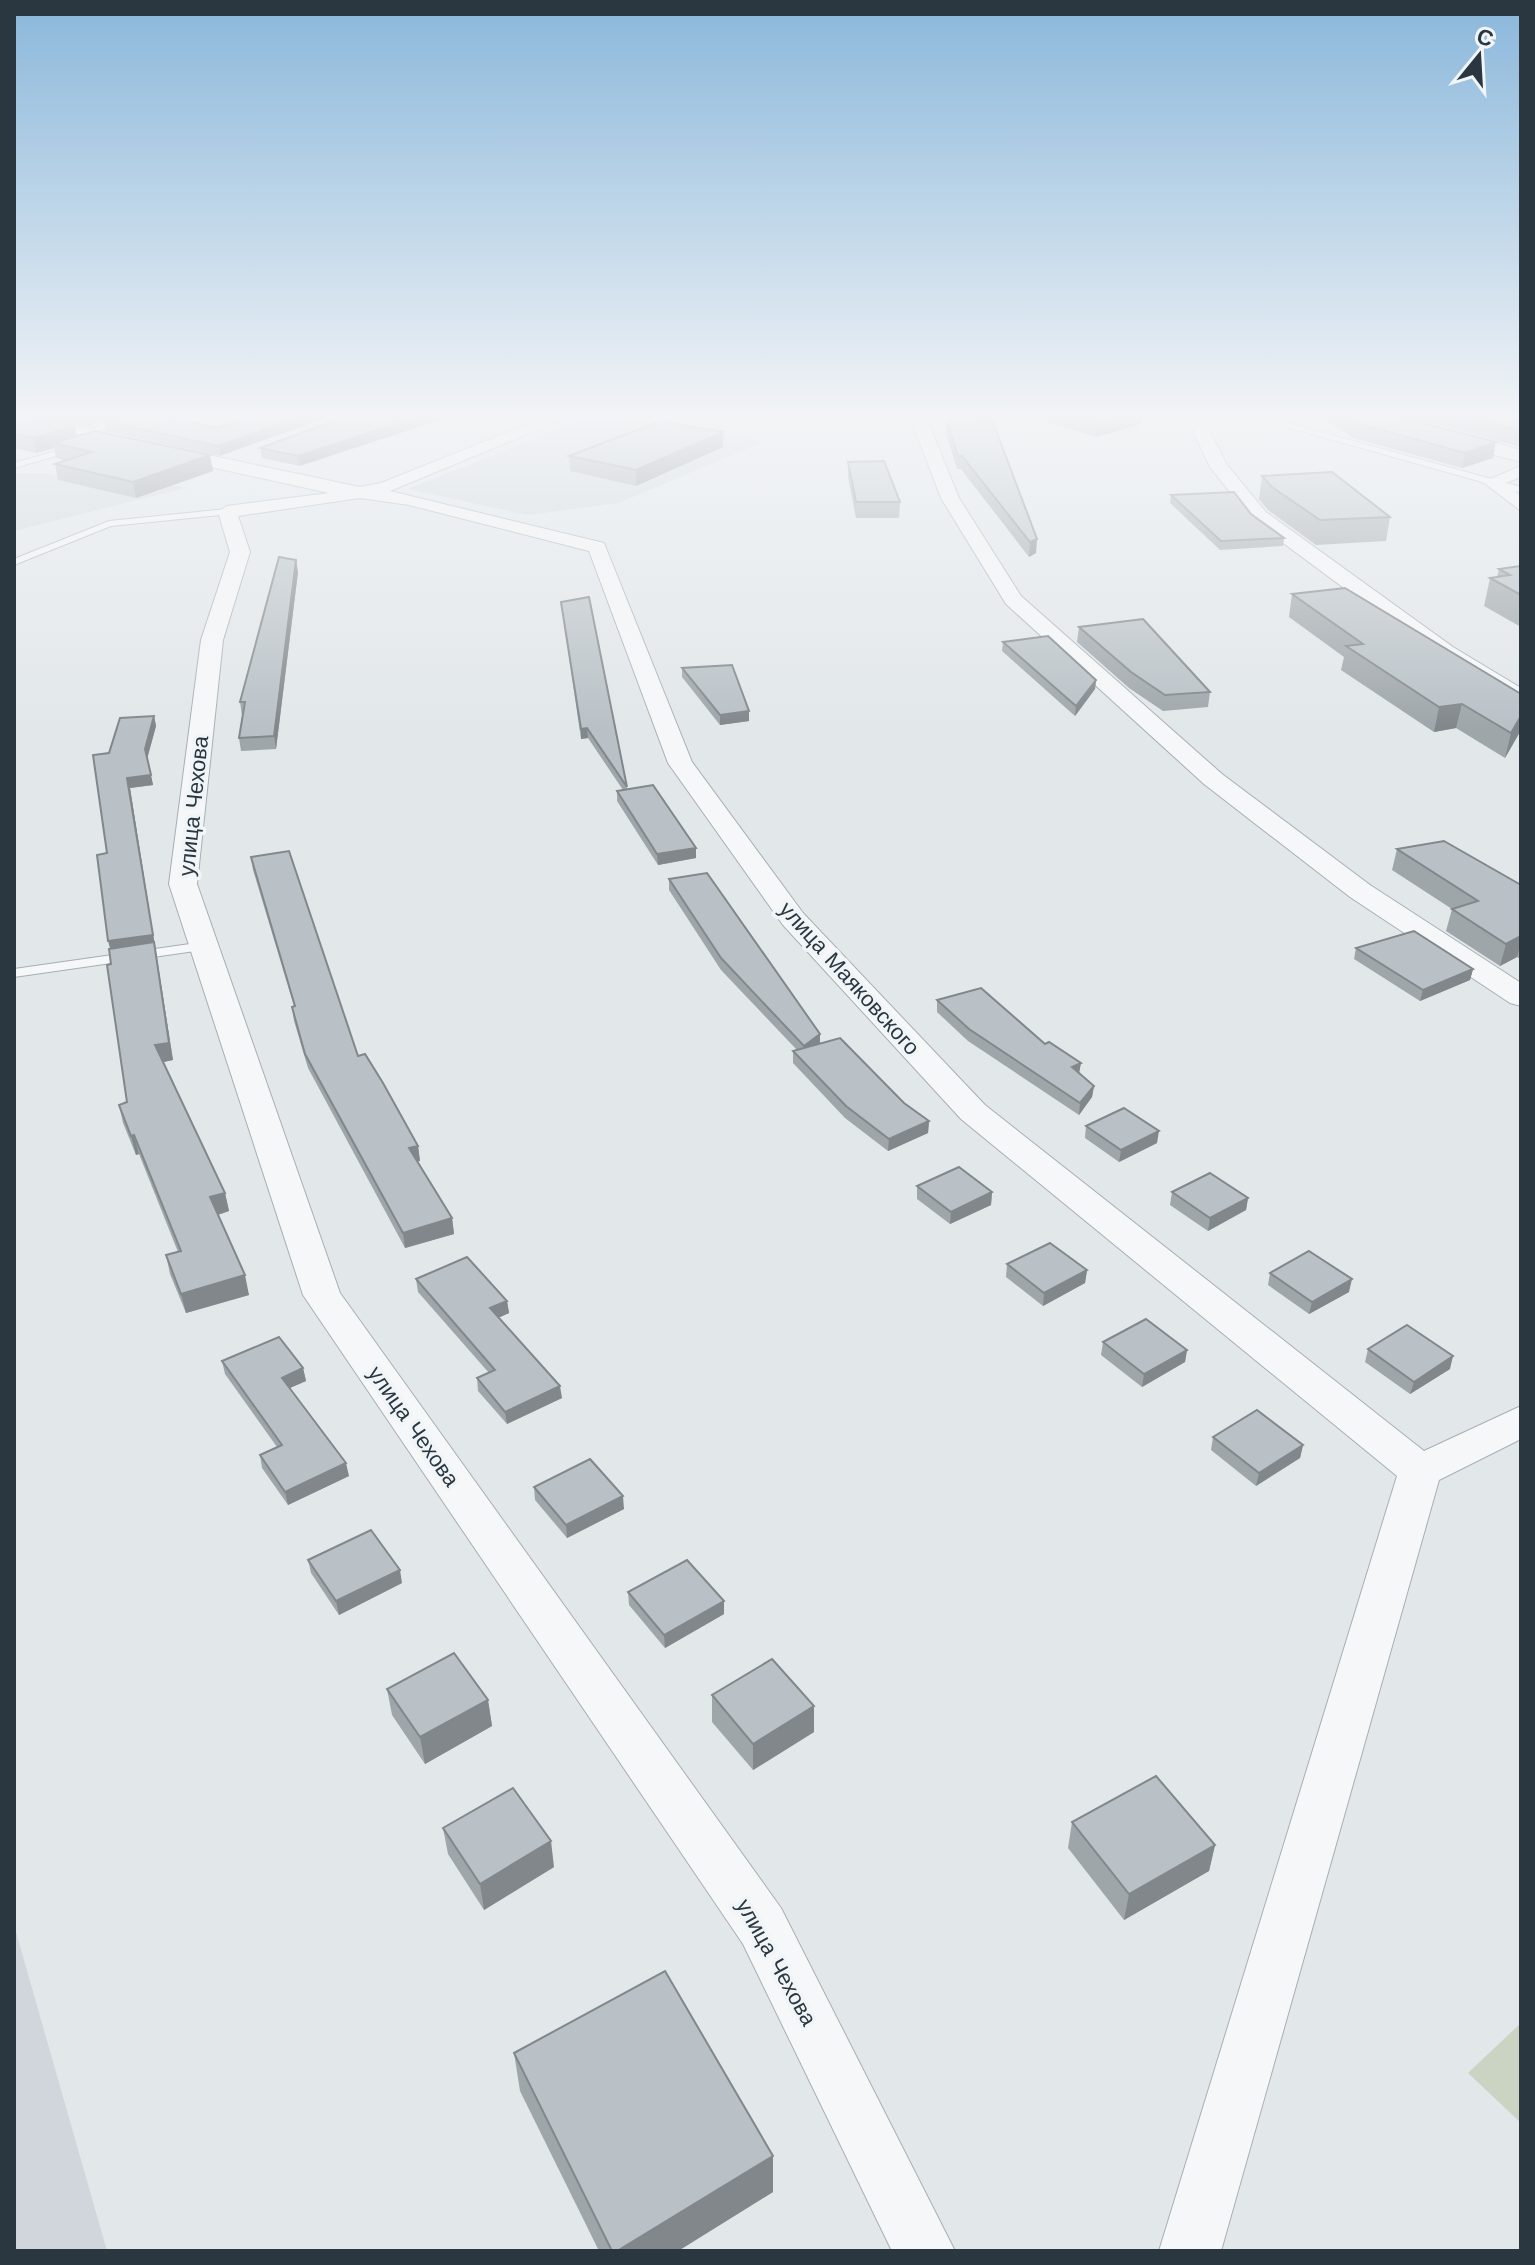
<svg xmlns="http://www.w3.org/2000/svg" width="1535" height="2265" font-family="'Work Sans',sans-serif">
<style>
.built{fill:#d0d6dc}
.green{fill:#cbd3c3}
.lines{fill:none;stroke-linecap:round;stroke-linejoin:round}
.service-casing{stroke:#a7afb4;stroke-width:2}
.minor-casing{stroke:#a7afb4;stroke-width:2}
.tertiary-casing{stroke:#a7afb4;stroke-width:2}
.service{fill:#f5f7f8;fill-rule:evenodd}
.minor{fill:#f5f7f8;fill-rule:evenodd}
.tertiary{fill:#f5f7f8;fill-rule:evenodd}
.wall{fill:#9fa6aa}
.shaded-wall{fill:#82878b}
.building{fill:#b9c1c6;stroke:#82878b;stroke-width:2}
.labels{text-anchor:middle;stroke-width:7;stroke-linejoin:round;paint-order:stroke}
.street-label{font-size:22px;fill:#2a3741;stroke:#f1f5f7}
</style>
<rect width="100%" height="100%" fill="#e2e7ea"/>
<g class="built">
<polygon points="599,413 763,442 619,503 528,515 408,489"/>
<polygon points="95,469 185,488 14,531 14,473 47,473 64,479"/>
<polygon points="14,1925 107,2251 14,2251"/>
</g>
<polygon class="green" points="1521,2023 1521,2123 1468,2073"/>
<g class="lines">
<defs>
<g id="service">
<polygon points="132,412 144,412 85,436 78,434"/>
<polygon points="1234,412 1247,412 1521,487 1521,493"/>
<polygon points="77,445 80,449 14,468 14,463"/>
<polygon points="227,509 231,512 230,514 111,526 14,565 14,559 109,521"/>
<polygon points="204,942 211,946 209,949 14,977 14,969"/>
</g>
<g id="minor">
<polygon points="558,412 581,412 390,491 604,543 692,762 803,913 985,1105 1424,1451 1521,1406 1521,1439 1439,1480 1221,2251 1159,2251 1397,1476 961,1119 783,925 668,763 589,551 409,505 360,498 238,516 250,552 223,640 197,884 340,1293 781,1908 955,2251 892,2251 743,1944 303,1295 169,884 201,640 230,552 218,512 227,506 329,493 14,424 14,414 360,487 381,483"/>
<polygon points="908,412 924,412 959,498 1021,596 1222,774 1370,885 1521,983 1521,1006 1510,1003 1350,897 1204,784 1006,604 941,498"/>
<polygon points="1189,412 1205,412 1204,420 1227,465 1266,512 1453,647 1521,688 1521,705 1437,657 1252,520 1210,467 1188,420"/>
<polygon points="1521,466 1521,477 1505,483 1521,496 1521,511 1483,482"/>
</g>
<polygon id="tertiary" points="1346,412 1380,412 1521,450 1521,462 1349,416"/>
</defs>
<use href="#service" class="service-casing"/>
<use href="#minor" class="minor-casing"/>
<use href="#tertiary" class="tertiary-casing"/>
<use href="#service" class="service"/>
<use href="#minor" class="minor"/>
<use href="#tertiary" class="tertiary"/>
</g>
<g class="wall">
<polygon points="15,412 117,412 117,415 87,427"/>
<polygon points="358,412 300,466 262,458 260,448"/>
<polygon points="1034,412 1142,412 1141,424 1096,437 1033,418"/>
<polygon points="1313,412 1380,412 1493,458 1462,468 1353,438"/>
<polygon points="1392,412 1521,412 1521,447"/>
<polygon points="14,413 77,436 213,471 136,498 58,480 55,464 66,461 56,458 54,448 36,453 14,448"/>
<polygon points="991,417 1036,553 1029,557 961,469 957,469 946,434 947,421"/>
<polygon points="104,421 217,428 220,456 105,431"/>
<polygon points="723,447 636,486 570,471 569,456"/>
<polygon points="848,462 900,502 899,518 856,518 848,477"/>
<polygon points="1262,476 1390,517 1386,541 1316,545 1268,510 1259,499"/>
<polygon points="1171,495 1251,514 1284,538 1283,546 1220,550 1170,503"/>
<polygon points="1521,566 1521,627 1484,606 1490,578 1497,577 1499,569"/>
<polygon points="298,572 276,749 241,751 239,738 242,716 240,702"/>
<polygon points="1292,594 1521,694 1521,730 1505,758 1456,728 1434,732 1341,670 1344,657 1289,617"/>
<polygon points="589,597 627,789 696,848 696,858 658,865 617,801 617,791 623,790 588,738 581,739 561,602"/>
<polygon points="1079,627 1210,692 1208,707 1163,711 1129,688 1077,642"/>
<polygon points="1003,642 1096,680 1095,689 1075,716 1002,651"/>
<polygon points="682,668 749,721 720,725 682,677"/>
<polygon points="154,716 156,726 147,759 153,785 130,788 173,1060 163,1062 225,1193 229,1211 218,1215 249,1295 186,1313 170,1274 166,1255 178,1252 139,1154 136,1155 123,1123 119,1105 127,1102 111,964 107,853"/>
<polygon points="1397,849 1521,885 1521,960 1517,957 1500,966 1446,931 1452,909 1392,870"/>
<polygon points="251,857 358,1056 418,1146 420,1161 417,1161 452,1218 454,1234 405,1248 308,1068 294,1021 292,1007 294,1006 253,870"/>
<polygon points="669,879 820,1034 820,1044 929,1121 928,1133 888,1151 845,1118 793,1063 793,1051 797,1050 721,970 669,890"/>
<polygon points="1356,948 1473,969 1470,980 1420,1001 1354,959"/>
<polygon points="937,1000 1080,1073 1094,1086 1092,1097 1079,1115 968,1041 937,1012"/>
<polygon points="1086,1126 1157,1143 1119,1162 1085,1138"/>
<polygon points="917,1186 992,1192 991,1205 950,1224 917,1199"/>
<polygon points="1172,1192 1248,1198 1246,1210 1208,1231 1170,1205"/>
<polygon points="1007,1264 1087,1270 1085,1283 1043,1306 1006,1277"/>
<polygon points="1270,1273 1349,1292 1309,1314 1268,1285"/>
<polygon points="416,1279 507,1301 509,1313 498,1318 562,1398 507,1424 478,1391 477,1378 489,1373 418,1292"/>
<polygon points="1103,1342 1187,1350 1185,1362 1142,1387 1101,1355"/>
<polygon points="1368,1349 1450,1369 1410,1394 1365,1362"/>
<polygon points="222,1361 303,1368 306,1381 290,1388 349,1476 288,1505 262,1468 260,1455 277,1447 225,1374"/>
<polygon points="1213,1437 1303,1445 1300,1458 1256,1486 1211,1450"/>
<polygon points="534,1487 624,1509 567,1538 535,1500"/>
<polygon points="308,1560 402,1583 339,1615 311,1573"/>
<polygon points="628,1592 724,1601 724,1614 665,1648 629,1605"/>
<polygon points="387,1689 488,1700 492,1726 425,1764 392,1715"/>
<polygon points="712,1695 814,1732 753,1770 712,1722"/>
<polygon points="1072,1822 1215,1845 1209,1871 1124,1920 1068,1848"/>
<polygon points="443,1828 554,1867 484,1910 448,1854"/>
<polygon points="514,2053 773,2192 678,2251 599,2251 520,2091"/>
</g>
<g class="shaded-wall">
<polygon points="84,412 117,412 117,415 87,427"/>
<polygon points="315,412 342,412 220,456 218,446"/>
<polygon points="434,412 464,412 300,466 298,456"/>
<polygon points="1134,412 1142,412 1141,424 1096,437 1097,422"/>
<polygon points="75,426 78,441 53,443 54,448 36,453 33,438"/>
<polygon points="723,432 723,447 636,486 636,470"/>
<polygon points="1496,442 1493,458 1462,468 1465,453"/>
<polygon points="210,455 213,471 136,498 133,482"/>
<polygon points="1037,539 1036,553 1029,557 1030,542"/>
<polygon points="296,560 298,572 276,749 274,736"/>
<polygon points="1096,680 1095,689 1075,716 1076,706"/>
<polygon points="1462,704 1456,728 1434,732 1439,707"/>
<polygon points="749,711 749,721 720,725 720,715"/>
<polygon points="154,716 156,726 147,759 145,749"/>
<polygon points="1521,716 1521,730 1505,758 1511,733"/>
<polygon points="587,728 588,738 581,739 581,729"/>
<polygon points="151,775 153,785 130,788 173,1060 159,1063 111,952 108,941 127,778"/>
<polygon points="696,848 696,858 658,865 657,854"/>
<polygon points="1521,936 1521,943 1517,957 1500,966 1506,944"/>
<polygon points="1473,969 1470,980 1420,1001 1423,990"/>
<polygon points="820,1034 820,1046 804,1058 804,1046"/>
<polygon points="1081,1063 1079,1074 1072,1067"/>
<polygon points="1094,1086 1092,1097 1079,1115 1080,1103"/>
<polygon points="929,1121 928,1133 888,1151 889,1139"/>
<polygon points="1159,1131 1157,1143 1119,1162 1121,1150"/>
<polygon points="134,1135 139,1154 136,1155 131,1136"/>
<polygon points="418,1146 420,1161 411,1163 409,1148"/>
<polygon points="992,1192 991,1205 950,1224 951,1212"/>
<polygon points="225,1193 229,1211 214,1216 210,1197"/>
<polygon points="1248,1198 1246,1210 1208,1231 1210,1218"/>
<polygon points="452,1218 454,1234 405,1248 403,1233"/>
<polygon points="1087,1270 1085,1283 1043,1306 1044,1293"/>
<polygon points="245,1275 249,1295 186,1313 181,1294"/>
<polygon points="1352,1279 1349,1292 1309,1314 1312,1302"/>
<polygon points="507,1301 509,1313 491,1321 490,1308"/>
<polygon points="1187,1350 1185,1362 1142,1387 1144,1374"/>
<polygon points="1453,1356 1450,1369 1410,1394 1414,1382"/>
<polygon points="303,1368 306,1381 285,1390 282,1378"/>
<polygon points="560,1386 562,1398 507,1424 505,1412"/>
<polygon points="1303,1445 1300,1458 1256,1486 1259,1473"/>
<polygon points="346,1463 349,1476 288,1505 285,1492"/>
<polygon points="623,1496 624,1509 567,1538 566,1525"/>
<polygon points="400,1570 402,1583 339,1615 336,1601"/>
<polygon points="724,1601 724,1614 665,1648 664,1635"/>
<polygon points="488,1700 492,1726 425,1764 420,1737"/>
<polygon points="814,1706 814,1732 753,1770 753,1744"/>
<polygon points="551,1841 554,1867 484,1910 480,1884"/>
<polygon points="1215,1845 1209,1871 1124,1920 1129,1894"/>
<polygon points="773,2156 773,2192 678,2251 617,2251"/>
</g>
<g class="building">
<polygon points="126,412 147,412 217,428 267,412 315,412 218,446 104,421"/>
<polygon points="358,412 434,412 298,456 260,448"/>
<polygon points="1063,412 1134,412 1097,422"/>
<polygon points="1338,412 1380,412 1496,442 1465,453 1356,423"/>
<polygon points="1449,412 1521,412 1521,431"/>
<polygon points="14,413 75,426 33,438 14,434"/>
<polygon points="991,417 1037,539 1030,542 962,456 958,456 947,421"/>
<polygon points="660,421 723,432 636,470 569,456"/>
<polygon points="95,431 210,455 133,482 55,464 92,452 53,443"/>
<polygon points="884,461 900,502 856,502 848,462"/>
<polygon points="1332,472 1390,517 1320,520 1272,487 1262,476"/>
<polygon points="1234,492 1251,514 1284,538 1221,541 1171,495"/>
<polygon points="279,557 296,560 274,736 239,738 245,702 240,702"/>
<polygon points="1521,566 1521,595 1490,578 1510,575 1499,569"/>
<polygon points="1345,588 1521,694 1521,716 1511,733 1462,704 1439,707 1346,646 1363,644 1292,594"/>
<polygon points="589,597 627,787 587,728 581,729 561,602"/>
<polygon points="1143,619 1210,692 1165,695 1131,672 1079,627"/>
<polygon points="1048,636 1096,680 1076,706 1003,642"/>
<polygon points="732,665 749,711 720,715 682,668"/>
<polygon points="154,716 145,749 151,775 127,778 153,935 108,941 97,855 107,853 93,755 109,753 120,718"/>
<polygon points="653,785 696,848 657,854 617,791"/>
<polygon points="1444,841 1521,885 1521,936 1506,944 1452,909 1478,901 1397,849"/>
<polygon points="289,851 358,1056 365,1054 383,1083 418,1146 409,1148 452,1218 403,1233 305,1054 292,1007 295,1006 251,857"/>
<polygon points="707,873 820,1034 804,1046 721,958 669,879"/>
<polygon points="1414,931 1473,969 1423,990 1356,948"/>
<polygon points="154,942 169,1043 155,1045 225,1193 210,1197 245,1275 181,1294 166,1255 181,1251 134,1135 131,1136 119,1105 127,1102 107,965 111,964 109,949"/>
<polygon points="981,988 1045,1044 1049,1042 1081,1063 1072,1067 1094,1086 1080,1103 969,1029 937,1000"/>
<polygon points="840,1038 904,1103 929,1121 889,1139 846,1106 793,1051"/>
<polygon points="1124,1108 1159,1131 1121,1150 1086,1126"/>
<polygon points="959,1167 992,1192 951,1212 917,1186"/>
<polygon points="1210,1173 1248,1198 1210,1218 1172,1192"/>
<polygon points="1050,1243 1087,1270 1044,1293 1007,1264"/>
<polygon points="1309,1251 1352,1279 1312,1302 1270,1273"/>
<polygon points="467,1257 507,1301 490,1308 560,1386 505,1412 477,1378 495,1370 416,1279"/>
<polygon points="1146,1319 1187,1350 1144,1374 1103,1342"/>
<polygon points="1407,1325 1453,1356 1414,1382 1368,1349"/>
<polygon points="279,1337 303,1368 282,1378 346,1463 285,1492 260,1455 282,1445 222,1361"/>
<polygon points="1257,1410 1303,1445 1259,1473 1213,1437"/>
<polygon points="590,1459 623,1496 566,1525 534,1487"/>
<polygon points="371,1530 400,1570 336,1601 308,1560"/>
<polygon points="687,1560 724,1601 664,1635 628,1592"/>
<polygon points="454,1653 488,1700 420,1737 387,1689"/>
<polygon points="772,1659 814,1706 753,1744 712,1695"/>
<polygon points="1156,1776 1215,1845 1129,1894 1072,1822"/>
<polygon points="513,1788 551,1841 480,1884 443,1828"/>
<polygon points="665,1971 773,2156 617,2251 612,2251 514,2053"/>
</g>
<linearGradient id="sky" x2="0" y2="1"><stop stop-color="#8ab7db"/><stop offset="0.57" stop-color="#f2f4f6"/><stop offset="1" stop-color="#f2f4f6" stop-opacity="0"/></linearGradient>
<rect width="1535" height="729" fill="url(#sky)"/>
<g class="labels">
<g class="street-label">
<text transform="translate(193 806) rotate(-84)" y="8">улица Чехова</text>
<text transform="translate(850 978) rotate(48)" y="8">улица Маяковского</text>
<text transform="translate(414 1426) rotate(55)" y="8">улица Чехова</text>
<text transform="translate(777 1962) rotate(61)" y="8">улица Чехова</text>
</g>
</g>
<rect width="1535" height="2265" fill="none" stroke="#2a3741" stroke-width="32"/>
<g transform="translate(1479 56) rotate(18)" stroke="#f1f5f7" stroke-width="6" paint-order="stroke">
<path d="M0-6L14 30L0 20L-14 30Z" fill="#2a3741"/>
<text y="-12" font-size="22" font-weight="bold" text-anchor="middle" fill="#2a3741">С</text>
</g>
</svg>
